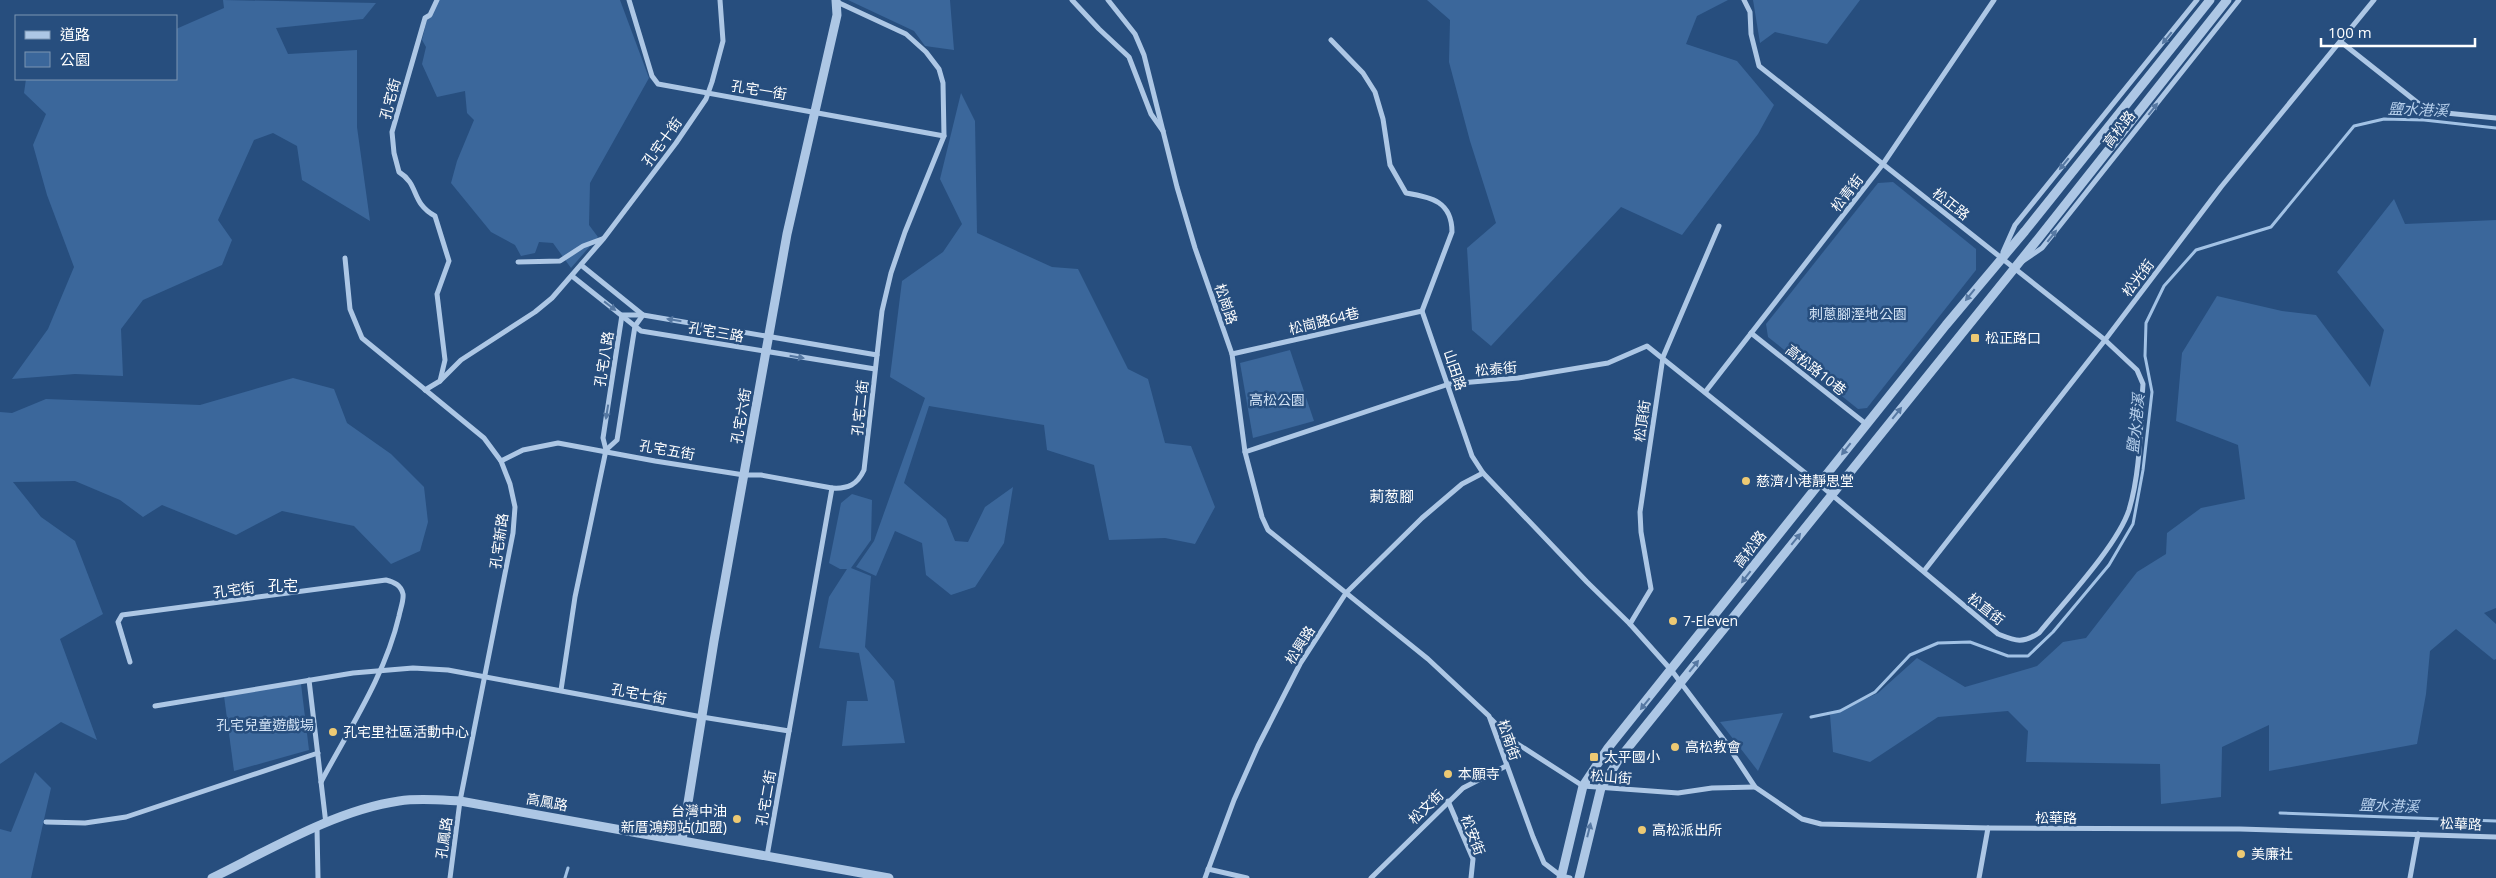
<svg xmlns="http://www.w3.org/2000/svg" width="2496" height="878" font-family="'Open Sans','Noto Sans TC',sans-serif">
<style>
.green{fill:#3b679b}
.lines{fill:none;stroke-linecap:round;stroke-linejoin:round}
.stream{stroke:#a2c2e5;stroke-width:3}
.minor{stroke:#adc7e5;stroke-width:5}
.tertiary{stroke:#adc7e5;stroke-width:9}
.oneway{fill:#5678a2}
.poi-dot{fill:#edc973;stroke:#274e7e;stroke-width:2}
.labels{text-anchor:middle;stroke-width:5;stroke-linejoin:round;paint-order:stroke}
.street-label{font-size:14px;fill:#fff;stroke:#274e7e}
.park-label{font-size:14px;fill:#d0e1f4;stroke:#274e7e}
.poi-label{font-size:14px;fill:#fff;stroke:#274e7e;text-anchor:start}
.water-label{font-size:15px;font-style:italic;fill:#b8d1ed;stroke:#274e7e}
.neighbourhood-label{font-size:15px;fill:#fff;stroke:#274e7e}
</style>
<rect width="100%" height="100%" fill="#274e7e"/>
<g class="green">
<polygon points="223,0 376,3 363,19 276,28 288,54 357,50 357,127 370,221 302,180 297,146 273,133 254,140 218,220 232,240 222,265 143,300 121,329 123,376 75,374 12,379 48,329 74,267 47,195 33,145 46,114 24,93 26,79 176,79 176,29 224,8"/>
<polygon points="437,0 620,0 649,78 590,183 589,225 598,237 571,268 553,243 539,242 535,253 521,256 515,245 491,232 451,183 457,161 474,120 467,113 465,91 437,97 422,64 426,47 422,40 429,11"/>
<polygon points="848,0 950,0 954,50 925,46 914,31"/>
<polygon points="1427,0 1728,0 1697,16 1686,44 1737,61 1774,105 1758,134 1682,235 1621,207 1491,346 1472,330 1467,248 1496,223 1470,141 1449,62 1450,20"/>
<polygon points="1753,0 1860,0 1827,44 1775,32 1760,43"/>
<polygon points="961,93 975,121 977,233 1052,267 1078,269 1128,369 1148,379 1165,443 1191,446 1215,507 1195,544 1165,538 1109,540 1094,465 1047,450 1044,425 929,406 904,483 946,519 955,541 968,542 985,507 1013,487 1004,543 975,587 951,595 926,575 922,543 895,531 876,576 856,567 874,541 925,398 890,377 902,281 943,252 962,224 940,179"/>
<polygon points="1893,182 1976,249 1976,270 1867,408 1858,409 1768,337 1766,324 1878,183"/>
<polygon points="2394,199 2405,224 2496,220 2496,608 2484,613 2496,624 2496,659 2494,660 2456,629 2430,651 2426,694 2417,744 2269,771 2269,725 2222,747 2221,797 2161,804 2160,764 2026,762 2028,731 2008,711 1938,717 1870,762 1833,752 1830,715 1878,693 1917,658 1965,687 2037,666 2063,642 2086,638 2137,572 2166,554 2167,533 2201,508 2245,499 2238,445 2176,421 2182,353 2217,296 2282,311 2316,315 2370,387 2384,330 2337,272"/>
<polygon points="1290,350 1314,421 1253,438 1240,363"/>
<polygon points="293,378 334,389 347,423 391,454 424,487 428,522 420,551 391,564 354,526 282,511 236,535 162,505 143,517 120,500 75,481 13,482 41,517 75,541 103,614 60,639 97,740 61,722 0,764 0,412 12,413 46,399 200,405"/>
<polygon points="852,494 872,500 871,540 851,568 871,576 865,647 894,681 905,743 842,746 847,701 868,701 859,653 819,648 829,597 847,569 840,569 829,563 841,503"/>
<polygon points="301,684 309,750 234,771 224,696"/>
<polygon points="1783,713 1758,771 1720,722"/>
<polygon points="35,772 51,788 31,878 0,878 0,829 11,832"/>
</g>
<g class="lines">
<g class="stream">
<polyline points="1811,717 1840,711 1875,692 1910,655 1938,643 1970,642 2008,656 2028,656 2053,632 2109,565 2133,524 2143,470 2152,392 2145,356 2146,323 2164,286 2196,250 2271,227 2354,126 2384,119 2424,120 2496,128"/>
<polyline points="2280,813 2496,821"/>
<polyline points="565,878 568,868"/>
</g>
<g class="minor">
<polyline points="629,0 652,76 658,84 944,136"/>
<polyline points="1072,0 1099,29 1129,57 1151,114 1163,131"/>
<polyline points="1108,0 1135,34 1144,55 1177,187 1195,248 1232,354 1245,452 1262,517 1268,530 1428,659 1489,716 1533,837 1544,863 1561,876 1570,878"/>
<path d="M 1331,40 L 1363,73 L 1375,92 L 1383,119 L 1390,165 L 1406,193 C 1432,197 1452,202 1452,232 L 1422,311 L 1472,456 L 1483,473 L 1587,582 L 1630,624 L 1672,671 L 1724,740 L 1755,787 L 1802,819 L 1821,824 L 1988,828 L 2240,829 L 2496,837"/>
<polyline points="2341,42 2423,107 2436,112 2496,118"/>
<polyline points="2003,252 2015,225 2197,0"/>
<polyline points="345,258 350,309 362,338 484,438 501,461 510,484 515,507 513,533 460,801 450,878"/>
<polyline points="2023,261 2042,248 2239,0"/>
<polyline points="518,262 560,261 583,246 602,239"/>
<polyline points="581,265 643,315 877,355"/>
<polyline points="572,276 641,331 875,369"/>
<polyline points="1751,333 1866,424"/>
<polyline points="1232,354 1422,311"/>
<polyline points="440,381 461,360 535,312 552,298 604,238 676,143 706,99 712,82 723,41 720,0"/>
<path d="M 425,390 L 440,381 L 445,360 L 437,294 L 449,261 L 435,216 C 410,202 420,185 399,172 L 394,153 L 392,132 L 425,18 L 430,15 L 437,0"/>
<polyline points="1706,391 1883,164 1994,0"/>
<polyline points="606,450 617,440 635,326 643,315"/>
<path d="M 1245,452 L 1449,384 L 1518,378 L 1608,363 L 1647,346 L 1819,484 L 1998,634 C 2016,641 2022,644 2039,633 C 2064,602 2117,546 2129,510 C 2141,470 2140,425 2143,384 L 2137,370 L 2105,340 L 1759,66 L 1751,34 L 1750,12 L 1744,0"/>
<polyline points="501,461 523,450 558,443 655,461 744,475 761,475 832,488"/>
<polyline points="1924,571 2105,340 2221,187 2374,0"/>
<polyline points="1630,624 1651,589 1641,532 1640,512 1663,357 1719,226"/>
<path d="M 130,662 L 118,622 L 122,615 L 386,580 C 394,582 401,585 403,594 C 404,600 400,610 399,616 C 385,676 349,729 321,782"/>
<polyline points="309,680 326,824"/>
<polyline points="561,690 575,597 606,450 603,438 622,315 643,315"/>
<polyline points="155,706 353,673 413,668 448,670 702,717 789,731"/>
<polyline points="1491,719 1513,741 1583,786 1678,793 1712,788 1755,787"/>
<polyline points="1448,801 1473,859 1471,878"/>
<polyline points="46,822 85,823 126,817 318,753"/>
<polyline points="317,828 318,878"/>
<path d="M 767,856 L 832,488 C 848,489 857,485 864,470 L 882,311 L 891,273 L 905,232 L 944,136 L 943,83 L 939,69 L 926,52 L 906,34 L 837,2"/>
<polyline points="1208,869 1247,878"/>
<polyline points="1205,878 1234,800 1258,746 1300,664 1346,593 1422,518 1462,484 1483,473"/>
<polyline points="1371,878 1463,788 1506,766"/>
<polyline points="1979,878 1988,828"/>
<polyline points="2410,878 2418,834"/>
</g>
<g class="tertiary">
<polyline points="682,840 714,641 787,234 837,15 836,0"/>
<path d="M 212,878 C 269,850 336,810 399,801 C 419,798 440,800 460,801 L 889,878"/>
<polyline points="1561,878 1583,786 1608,748 1946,325 2025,231 2210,0"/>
<polyline points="1579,878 1601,788 1619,759 2038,239 2227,0"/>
</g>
</g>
<defs><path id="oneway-solid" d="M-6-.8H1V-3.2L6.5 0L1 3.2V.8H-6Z" transform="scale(1.25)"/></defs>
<g class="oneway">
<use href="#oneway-solid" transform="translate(2167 38) rotate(129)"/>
<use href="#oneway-solid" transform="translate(2153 109) rotate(-52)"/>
<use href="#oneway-solid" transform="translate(2064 164) rotate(129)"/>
<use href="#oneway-solid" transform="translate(2052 236) rotate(-52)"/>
<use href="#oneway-solid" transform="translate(1970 295) rotate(129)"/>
<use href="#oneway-solid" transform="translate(610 306) rotate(38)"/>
<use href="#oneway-solid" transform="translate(674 320) rotate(-171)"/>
<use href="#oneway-solid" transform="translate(797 357) rotate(9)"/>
<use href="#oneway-solid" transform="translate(607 412) rotate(99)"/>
<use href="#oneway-solid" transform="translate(1897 413) rotate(-51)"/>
<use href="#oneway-solid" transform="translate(1846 449) rotate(128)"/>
<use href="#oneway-solid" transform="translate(1796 539) rotate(-51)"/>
<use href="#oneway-solid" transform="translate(1746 577) rotate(128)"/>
<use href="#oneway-solid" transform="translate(1694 666) rotate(-51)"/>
<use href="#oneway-solid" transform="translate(1645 704) rotate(129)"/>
<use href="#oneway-solid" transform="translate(1589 830) rotate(-76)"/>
</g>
<g class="poi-dot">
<rect x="1970" y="333" width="10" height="10" rx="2.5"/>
<circle cx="1746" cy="481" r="5"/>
<circle cx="1673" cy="621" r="5"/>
<circle cx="333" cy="732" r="5"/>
<circle cx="1675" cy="747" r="5"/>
<rect x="1589" y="752" width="10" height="10" rx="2.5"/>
<circle cx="1448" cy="774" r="5"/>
<circle cx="737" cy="819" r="5"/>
<circle cx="1642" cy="830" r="5"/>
<circle cx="2241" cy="854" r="5"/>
</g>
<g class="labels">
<g class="street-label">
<text transform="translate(759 90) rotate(9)" y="5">孔宅一街</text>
<text transform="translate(390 99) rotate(-75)" y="5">孔宅街</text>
<text transform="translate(2119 129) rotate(-52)" y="5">高松路</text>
<text transform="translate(662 142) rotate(-54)" y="5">孔宅十街</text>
<text transform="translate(1847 193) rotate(-52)" y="5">松青街</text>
<text transform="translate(1951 204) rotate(38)" y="5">松正路</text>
<text transform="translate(2138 278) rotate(-53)" y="5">松光街</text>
<text transform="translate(1226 304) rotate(71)" y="5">松崗路</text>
<text transform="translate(1324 321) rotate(-14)" y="5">松崗路64巷</text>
<text transform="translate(716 332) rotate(10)" y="5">孔宅三路</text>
<text transform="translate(604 359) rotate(-81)" y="5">孔宅八路</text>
<text transform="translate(1496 369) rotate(-5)" y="5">松泰街</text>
<text transform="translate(1455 370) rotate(71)" y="5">山田路</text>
<text transform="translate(1816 370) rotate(38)" y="5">高松路10巷</text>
<text transform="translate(860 408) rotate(-84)" y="5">孔宅二街</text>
<text transform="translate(741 416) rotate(-80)" y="5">孔宅六街</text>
<text transform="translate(1642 421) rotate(-82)" y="5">松頂街</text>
<text transform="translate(667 450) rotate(10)" y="5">孔宅五街</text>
<text transform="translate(499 541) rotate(-82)" y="5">孔宅新路</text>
<text transform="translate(1750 549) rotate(-52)" y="5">高松路</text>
<text transform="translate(234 590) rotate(-7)" y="5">孔宅街</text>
<text transform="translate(1986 609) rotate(38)" y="5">松直街</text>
<text transform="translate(1300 645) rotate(-58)" y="5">松興路</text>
<text transform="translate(639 694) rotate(11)" y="5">孔宅七街</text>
<text transform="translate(1509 740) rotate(71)" y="5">松南街</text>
<text transform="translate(1611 777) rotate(5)" y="5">松山街</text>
<text transform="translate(766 798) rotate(-80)" y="5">孔宅二街</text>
<text transform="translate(547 802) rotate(10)" y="5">高鳳路</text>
<text transform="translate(1426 807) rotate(-44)" y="5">松文街</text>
<text x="2056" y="823">松華路</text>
<text transform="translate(2461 824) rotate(2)" y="5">松華路</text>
<text transform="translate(1473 835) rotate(69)" y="5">松安街</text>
<text transform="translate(444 838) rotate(-82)" y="5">孔鳳路</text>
</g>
<g class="park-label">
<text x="1858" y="319">刺蔥腳溼地公園</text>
<text x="1277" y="405">高松公園</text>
<text x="265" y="730">孔宅兒童遊戲場</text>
</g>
<g class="poi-label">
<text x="1985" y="343">松正路口</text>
<text x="1756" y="486">慈濟小港靜思堂</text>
<text x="1683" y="626">7-Eleven</text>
<text x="343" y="737">孔宅里社區活動中心</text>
<text x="1685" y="752">高松教會</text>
<text x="1604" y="762">太平國小</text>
<text x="1458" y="779">本願寺</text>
<text x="727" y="816" text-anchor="end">台灣中油<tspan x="727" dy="16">新厝鴻翔站(加盟)</tspan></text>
<text x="1652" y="835">高松派出所</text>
<text x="2251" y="859">美廉社</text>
</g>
<g class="water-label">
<text transform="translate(2418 110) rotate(2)" y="5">鹽水港溪</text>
<text transform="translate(2136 424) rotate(-84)" y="5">鹽水港溪</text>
<text transform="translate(2389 806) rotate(2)" y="5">鹽水港溪</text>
</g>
<g class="neighbourhood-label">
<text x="1392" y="502">莿葱腳</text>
<text x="283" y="591">孔宅</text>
</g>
</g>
<rect x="15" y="15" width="162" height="65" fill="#274e7e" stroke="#7d95b2"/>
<rect x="25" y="31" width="25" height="8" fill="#adc7e5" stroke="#7d95b2"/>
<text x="60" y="40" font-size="15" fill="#ffffff">道路</text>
<rect x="25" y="52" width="25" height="15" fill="#3b679b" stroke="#7d95b2"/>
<text x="60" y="65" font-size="15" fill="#ffffff">公園</text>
<path d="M2321 38v8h154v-8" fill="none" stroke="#ffffff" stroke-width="2.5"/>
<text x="2328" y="38" font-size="15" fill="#ffffff" stroke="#274e7e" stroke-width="4" paint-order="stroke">100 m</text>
</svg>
